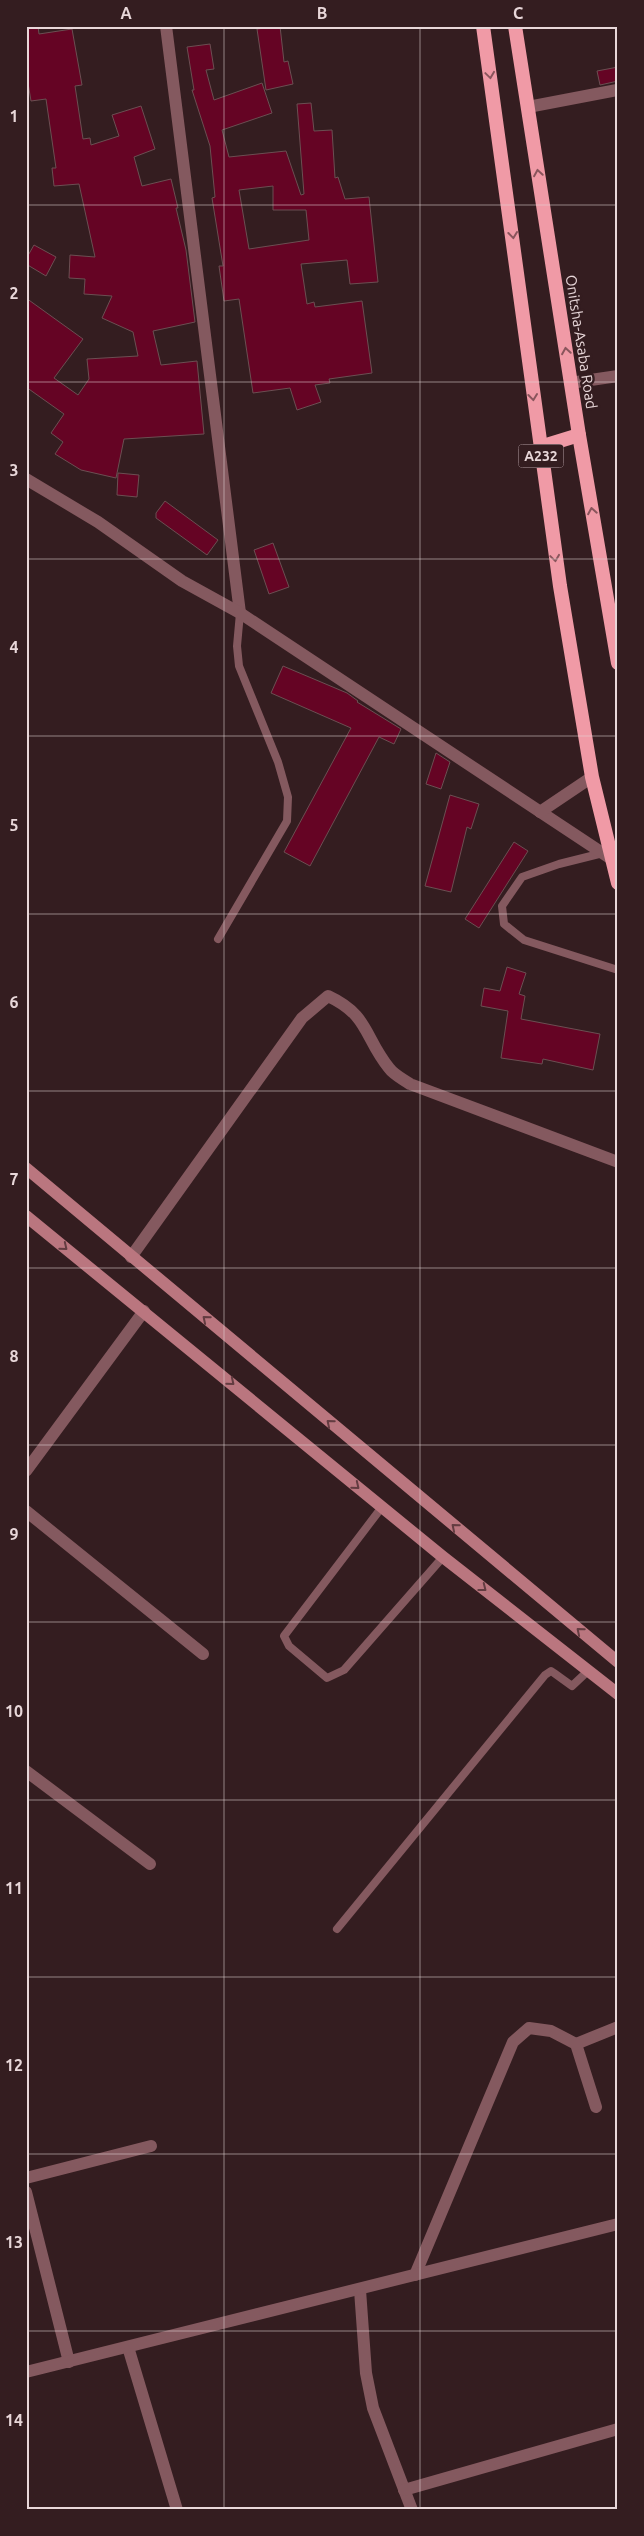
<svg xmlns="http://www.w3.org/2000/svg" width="644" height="2536" font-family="Ubuntu,sans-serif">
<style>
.building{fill:#650424;stroke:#6b4f52;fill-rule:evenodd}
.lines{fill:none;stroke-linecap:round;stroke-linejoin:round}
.service{stroke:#84595f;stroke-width:8}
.minor{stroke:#84595f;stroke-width:12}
.tertiary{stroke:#84595f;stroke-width:12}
.secondary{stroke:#ba767f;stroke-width:12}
.trunk{stroke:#f09aa6;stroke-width:14}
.oneway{stroke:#89555c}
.oneway2{stroke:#633c41}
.grid{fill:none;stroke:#e8d7d9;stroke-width:1;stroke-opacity:0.55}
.labels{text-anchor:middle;stroke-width:5;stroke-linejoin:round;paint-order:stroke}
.shield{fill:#341d20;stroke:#b29fa2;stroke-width:1}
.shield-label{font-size:14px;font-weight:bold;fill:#e8d7d9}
.street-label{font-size:15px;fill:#e8d7d9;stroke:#341d20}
.neatline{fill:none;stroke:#e8d7d9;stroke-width:2}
.grid-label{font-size:16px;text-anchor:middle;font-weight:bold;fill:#e8d7d9}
</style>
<rect width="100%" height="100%" fill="#341d20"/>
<g class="building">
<polygon points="26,26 38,26 39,34 72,29 82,85 75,86 83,139 90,138 91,145 119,136 112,115 141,106 155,149 134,157 142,186 171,179 178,208 176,208 186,250 195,322 153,331 161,365 197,361 204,434 124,439 116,478 81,470 55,454 63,442 51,433 64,414 26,387 26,298 83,339 54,378 78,395 89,379 87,359 138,356 133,332 102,318 112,296 84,294 85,279 69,278 70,255 95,257 79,184 54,186 52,168 56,168 46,99 31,101 28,83 26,83"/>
<polygon points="280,26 284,62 288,61 293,84 266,90 257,29"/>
<path d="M 210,44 L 214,69 L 206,70 L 214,100 L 262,83 L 272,113 L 222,130 L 229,157 L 286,151 L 301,195 L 304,194 L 297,104 L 311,103 L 314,131 L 332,130 L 335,178 L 338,177 L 345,199 L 369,197 L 378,282 L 350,284 L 347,260 L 301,264 L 307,304 L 314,302 L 315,307 L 362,301 L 372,373 L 329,379 L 330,383 L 315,385 L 321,402 L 297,410 L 290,388 L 253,393 L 239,299 L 224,301 L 219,266 L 223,266 L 212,198 L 215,197 L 210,146 L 192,90 L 194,90 L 187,47 ZM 273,186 L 273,210 L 306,210 L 309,240 L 249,249 L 239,190 Z"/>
<polygon points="618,67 618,81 600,85 597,71"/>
<polygon points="34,245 56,257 46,276 26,264 26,259"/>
<polygon points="118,473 139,475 137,497 117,495"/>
<polygon points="165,501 218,540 207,555 156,518 156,513"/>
<polygon points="273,543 289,587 269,594 254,550"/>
<polygon points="283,666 347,693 358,701 357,702 401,729 394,744 379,737 310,866 284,852 351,728 271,693"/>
<polygon points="436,753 450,762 441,789 426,784"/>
<polygon points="450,795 479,804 471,829 467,827 451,892 425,886"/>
<polygon points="514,842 528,851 479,928 465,919"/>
<polygon points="507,967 526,973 519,994 525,996 521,1019 600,1034 593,1070 543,1059 542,1064 501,1058 508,1011 481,1006 484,988 500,991"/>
</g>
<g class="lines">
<g class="service">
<polyline points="603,853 559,864 522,877 502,906 504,924 524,940 618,970"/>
<polyline points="218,939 287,821 288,797 278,762 239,666 237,646 240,613"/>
<polyline points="382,1507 284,1636 289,1646 327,1678 344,1670 443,1557"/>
<polyline points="337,1929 545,1675 551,1671 554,1673 572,1686 589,1670"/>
</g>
<g class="minor">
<polyline points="166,26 240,613"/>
<polyline points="528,107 617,90"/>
<polyline points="570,383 618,376"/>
<path d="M 131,1257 L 302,1018 L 328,996 C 369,1015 364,1037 389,1068 C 394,1075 403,1079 410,1084 L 618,1162"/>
<polyline points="26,1471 144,1311"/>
<polyline points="26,1511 203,1654"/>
<polyline points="26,1771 150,1864"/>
<polyline points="576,2044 618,2027"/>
<polyline points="26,2178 151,2146"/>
<polyline points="26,2192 69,2362"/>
<polyline points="415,2275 513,2042 529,2028 551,2031 576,2044 596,2107"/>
<polyline points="360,2290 366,2373 373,2408 412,2510"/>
<polyline points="128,2347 177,2510"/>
<polyline points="26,2372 618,2224"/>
<polyline points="404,2490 618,2429"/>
</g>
<g class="tertiary">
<polyline points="26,479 98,522 182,581 240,613 613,860"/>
<polyline points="540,812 592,777"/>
</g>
<g class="secondary">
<polyline points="26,1168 618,1662"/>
<polyline points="26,1216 443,1557 618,1694"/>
</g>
<g class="trunk">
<polyline points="483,26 560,586 592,777 618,883"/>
<polyline points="515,26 579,435 618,663"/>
<polyline points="540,447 579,435"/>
</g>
</g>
<defs><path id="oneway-chevron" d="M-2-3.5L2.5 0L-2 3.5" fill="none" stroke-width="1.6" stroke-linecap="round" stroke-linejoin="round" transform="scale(1.25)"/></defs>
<g class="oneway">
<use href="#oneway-chevron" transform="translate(490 75) rotate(82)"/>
<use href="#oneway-chevron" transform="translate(538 173) rotate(-99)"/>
<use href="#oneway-chevron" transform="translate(513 235) rotate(83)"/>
<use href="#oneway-chevron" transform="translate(566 351) rotate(-99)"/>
<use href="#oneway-chevron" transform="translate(533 397) rotate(83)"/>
<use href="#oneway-chevron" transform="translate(592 511) rotate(-100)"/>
<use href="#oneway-chevron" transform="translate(555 558) rotate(82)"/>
</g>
<g class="oneway2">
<use href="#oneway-chevron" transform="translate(64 1247) rotate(39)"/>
<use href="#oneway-chevron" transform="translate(206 1319) rotate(-140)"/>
<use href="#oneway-chevron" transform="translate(231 1382) rotate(39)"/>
<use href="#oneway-chevron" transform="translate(330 1423) rotate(-140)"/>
<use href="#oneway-chevron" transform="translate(356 1486) rotate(39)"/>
<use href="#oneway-chevron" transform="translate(455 1527) rotate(-140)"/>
<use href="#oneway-chevron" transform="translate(483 1588) rotate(38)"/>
<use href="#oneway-chevron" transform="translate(580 1631) rotate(-140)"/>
</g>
<path class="grid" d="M 224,26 L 224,2510M 420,26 L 420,2510M 26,205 L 618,205M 26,382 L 618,382M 26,559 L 618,559M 26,736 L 618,736M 26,914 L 618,914M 26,1091 L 618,1091M 26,1268 L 618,1268M 26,1445 L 618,1445M 26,1622 L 618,1622M 26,1800 L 618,1800M 26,1977 L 618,1977M 26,2154 L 618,2154M 26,2331 L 618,2331"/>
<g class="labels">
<rect class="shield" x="518.5" y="444.5" width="45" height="23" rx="4"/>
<g class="shield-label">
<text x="541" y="461">A232</text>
</g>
<g class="street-label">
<text transform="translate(581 342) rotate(81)" y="5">Onitsha-Asaba Road</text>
</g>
</g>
<rect width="644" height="2536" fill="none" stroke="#341d20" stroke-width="55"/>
<rect x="28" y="28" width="588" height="2480" class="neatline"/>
<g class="grid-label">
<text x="126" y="19">A</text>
<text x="322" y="19">B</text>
<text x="518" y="19">C</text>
<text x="14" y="122">1</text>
<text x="14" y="299">2</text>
<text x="14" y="476">3</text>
<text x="14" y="653">4</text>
<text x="14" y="831">5</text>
<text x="14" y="1008">6</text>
<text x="14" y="1185">7</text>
<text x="14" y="1362">8</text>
<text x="14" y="1540">9</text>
<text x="14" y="1717">10</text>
<text x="14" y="1894">11</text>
<text x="14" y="2071">12</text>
<text x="14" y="2248">13</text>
<text x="14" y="2426">14</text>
</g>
</svg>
